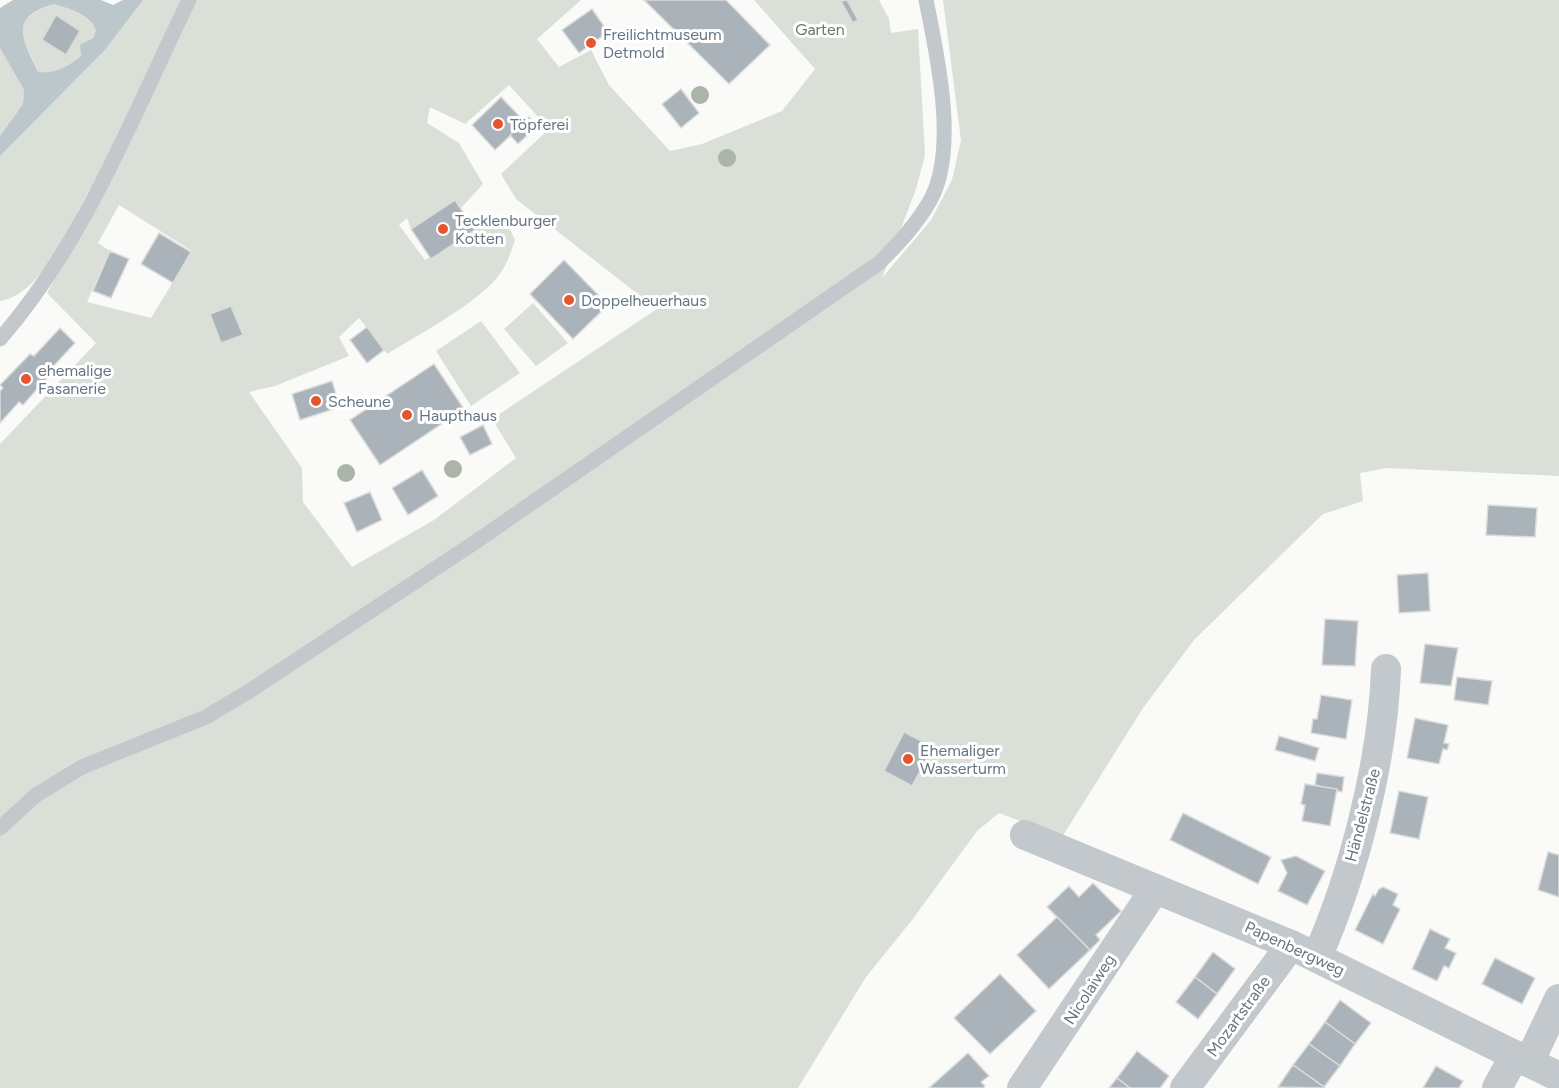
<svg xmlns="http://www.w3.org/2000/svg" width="1559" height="1088" font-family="Figtree,sans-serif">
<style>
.green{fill:#dadfd7;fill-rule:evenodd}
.water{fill:#bbc7cb;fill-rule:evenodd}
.building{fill:#aab3b9;stroke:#dcdcda;stroke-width:1.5}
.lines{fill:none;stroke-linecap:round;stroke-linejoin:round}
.lane{stroke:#c3c8cc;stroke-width:15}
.street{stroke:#c3c8cc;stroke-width:30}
.tree{fill:#aab4a7}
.poi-dot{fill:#e4572e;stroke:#fff;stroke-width:2}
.labels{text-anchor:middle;stroke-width:6;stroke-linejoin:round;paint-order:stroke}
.park-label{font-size:16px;fill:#687a64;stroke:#fff}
.poi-label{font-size:16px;fill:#657683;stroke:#fff;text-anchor:start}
.street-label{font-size:16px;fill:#657683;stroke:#fff}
</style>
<rect width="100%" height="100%" fill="#fafaf8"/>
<g class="green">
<path d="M 143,0 L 581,0 L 537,39 L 559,67 L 591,50 L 609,85 L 670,151 L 702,144 L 782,111 L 815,69 L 754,0 L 879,0 L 889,19 L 891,33 L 918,29 L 925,155 L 916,189 L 882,278 L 931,220 L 952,180 L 961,140 L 943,0 L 1559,0 L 1559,476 L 1387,468 L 1360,473 L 1363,501 L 1323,514 L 1194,640 L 1143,708 L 1062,837 L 999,813 L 977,831 L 912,920 L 866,977 L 798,1088 L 0,1088 L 0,444 L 96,343 L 47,293 L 103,195 L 91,187 C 71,222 42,295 0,301 L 0,156 L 105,50 ZM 509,85 L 549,129 L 501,174 L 516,199 L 657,309 L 492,419 L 516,458 L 434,520 L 352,567 L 303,502 L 302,468 L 249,392 L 275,386 L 349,356 L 339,337 L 359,318 L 387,354 C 418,335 470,307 494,281 C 505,270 510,255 515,240 L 507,223 L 496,224 L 487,216 L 468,219 L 474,230 L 425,260 L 399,225 L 407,218 L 411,229 L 455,200 L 461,208 L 483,184 L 459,143 L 427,123 L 430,107 L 465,124 ZM 119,205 L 192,251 L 151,318 L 87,302 L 110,251 L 98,243 Z"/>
<path d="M 54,4 C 70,9 88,14 96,30 C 87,54 64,75 38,72 C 23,36 8,18 54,4 Z"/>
<polygon points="0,48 24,90 23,104 0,136"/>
<polygon points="533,303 568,343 536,366 504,329"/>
<polygon points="481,321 520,373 471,406 436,351"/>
</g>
<path class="water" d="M 13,0 L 101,0 L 113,5 L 123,0 L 143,0 L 105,50 L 0,156 L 0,136 L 23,104 L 24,90 L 0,48 L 0,8 ZM 54,4 C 70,9 89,14 96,30 L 93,38 L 80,45 L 81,55 C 70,66 54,74 38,72 C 22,37 9,17 54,4 Z"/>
<g class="building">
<polygon points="644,0 726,0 770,45 729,84"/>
<polygon points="847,0 858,20 853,23 841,1"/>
<polygon points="592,9 608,32 579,53 562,30"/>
<polygon points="56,15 80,31 66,55 42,40"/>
<polygon points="681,89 699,113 681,128 662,104"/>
<polygon points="501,97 525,122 495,150 472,125"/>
<polygon points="529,117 537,126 518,144 510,135"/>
<polygon points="455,200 475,230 431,259 411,229"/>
<polygon points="159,233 191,252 173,283 141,264"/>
<polygon points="110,251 129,259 111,298 93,291"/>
<polygon points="564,260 608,305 573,339 530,294"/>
<polygon points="231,306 243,335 221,343 210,314"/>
<polygon points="367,327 384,350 367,363 350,340"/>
<polygon points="60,328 75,343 49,371 52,374 39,387 23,405 19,402 0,423 0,391 3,388 0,385 30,354 34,356"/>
<polygon points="434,364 464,409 380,465 350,420"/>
<polygon points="332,381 340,407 300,420 292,394"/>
<polygon points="483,425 492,444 470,455 460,437"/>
<polygon points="422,470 438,496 408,515 392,488"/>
<polygon points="370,492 382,520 357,532 344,503"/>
<polygon points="1488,505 1537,508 1535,537 1486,535"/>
<polygon points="1428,573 1430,611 1399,613 1397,575"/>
<polygon points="1325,619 1358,621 1355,666 1322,665"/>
<polygon points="1425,644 1458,648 1451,686 1420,683"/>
<polygon points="1457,677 1492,681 1488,705 1454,700"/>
<polygon points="1321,695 1352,700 1346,739 1311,733 1313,719 1317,719"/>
<polygon points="1415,718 1448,725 1444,743 1449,744 1447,750 1443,749 1439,764 1407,758"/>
<polygon points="904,732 933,747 912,786 884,771"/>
<polygon points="1279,736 1319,748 1315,761 1275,750"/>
<polygon points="1317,773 1344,777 1342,792 1315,785"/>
<polygon points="1305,784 1337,789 1330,826 1302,821 1305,805 1301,804"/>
<polygon points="1399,791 1428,797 1419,839 1390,833"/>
<polygon points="1183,813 1271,857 1258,884 1170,840"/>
<polygon points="1548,852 1559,855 1559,897 1538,890"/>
<polygon points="1296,856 1325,871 1307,905 1278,891 1287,873 1281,860"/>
<polygon points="1093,883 1121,911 1096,935 1100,940 1090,950 1047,907 1069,886 1079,897"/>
<polygon points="1383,887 1398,894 1393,905 1400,909 1383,944 1355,930 1373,894 1375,896 1379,889"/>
<polygon points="1057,917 1090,950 1049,989 1017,955"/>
<polygon points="1430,929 1450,939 1445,948 1456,953 1449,968 1444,966 1437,981 1412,969"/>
<polygon points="1213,952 1235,969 1217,994 1195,977"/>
<polygon points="1495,958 1535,978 1522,1004 1482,984"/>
<polygon points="1000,974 1036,1011 990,1054 954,1018"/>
<polygon points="1195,977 1217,994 1198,1019 1176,1002"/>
<polygon points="1340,1000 1371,1023 1355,1044 1325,1022"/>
<polygon points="1325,1022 1355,1044 1340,1066 1309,1044"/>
<polygon points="1309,1044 1340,1066 1324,1087 1293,1065"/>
<polygon points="1137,1051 1169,1076 1160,1088 1130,1088 1117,1078"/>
<polygon points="968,1053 989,1076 981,1082 985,1086 983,1088 929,1088"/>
<polygon points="1293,1065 1324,1087 1324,1088 1278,1087"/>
<polygon points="1436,1066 1463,1081 1459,1088 1423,1088"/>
<polygon points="1117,1078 1130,1088 1109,1088"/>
</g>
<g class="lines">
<g class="lane">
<path d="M 0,339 C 85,242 133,115 189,0"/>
<path d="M 0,828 L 36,795 L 82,767 L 206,717 L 251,690 L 474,543 L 879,263 C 899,243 917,224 931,199 C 958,147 937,55 926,0"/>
</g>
<g class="street">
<polyline points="1025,835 1291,945 1559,1077"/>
<path d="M 1317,957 C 1354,874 1383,760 1386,669"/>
<polyline points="1529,1062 1559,999"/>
<polyline points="1022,1088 1155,889"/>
<polyline points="1185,1088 1291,945"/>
<polyline points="1497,1088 1515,1055"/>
</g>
</g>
<g class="tree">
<circle cx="700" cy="95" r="9"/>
<circle cx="727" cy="158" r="9"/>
<circle cx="453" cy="469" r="9"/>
<circle cx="346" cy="473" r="9"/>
</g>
<g class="poi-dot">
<circle cx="591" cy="43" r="6"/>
<circle cx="498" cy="124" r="6"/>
<circle cx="443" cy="229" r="6"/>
<circle cx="569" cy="300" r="6"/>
<circle cx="26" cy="379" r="6"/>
<circle cx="316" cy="401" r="6"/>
<circle cx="407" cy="415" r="6"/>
<circle cx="908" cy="759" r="6"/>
</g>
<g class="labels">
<g class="park-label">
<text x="820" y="35">Garten</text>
</g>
<g class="poi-label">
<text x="603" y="40">Freilichtmuseum<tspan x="603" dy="18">Detmold</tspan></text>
<text x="510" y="130">Töpferei</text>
<text x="455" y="226">Tecklenburger<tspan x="455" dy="18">Kotten</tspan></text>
<text x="581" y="306">Doppelheuerhaus</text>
<text x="38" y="376">ehemalige<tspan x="38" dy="18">Fasanerie</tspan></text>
<text x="328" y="407">Scheune</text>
<text x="419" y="421">Haupthaus</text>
<text x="920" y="756">Ehemaliger<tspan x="920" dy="18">Wasserturm</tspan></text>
</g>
<g class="street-label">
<text transform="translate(1362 815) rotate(-75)" y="6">Händelstraße</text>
<text transform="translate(1295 948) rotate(25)" y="6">Papenbergweg</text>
<text transform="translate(1089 989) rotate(-57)" y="6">Nicolaiweg</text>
<text transform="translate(1238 1016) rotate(-54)" y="6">Mozartstraße</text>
</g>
</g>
</svg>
